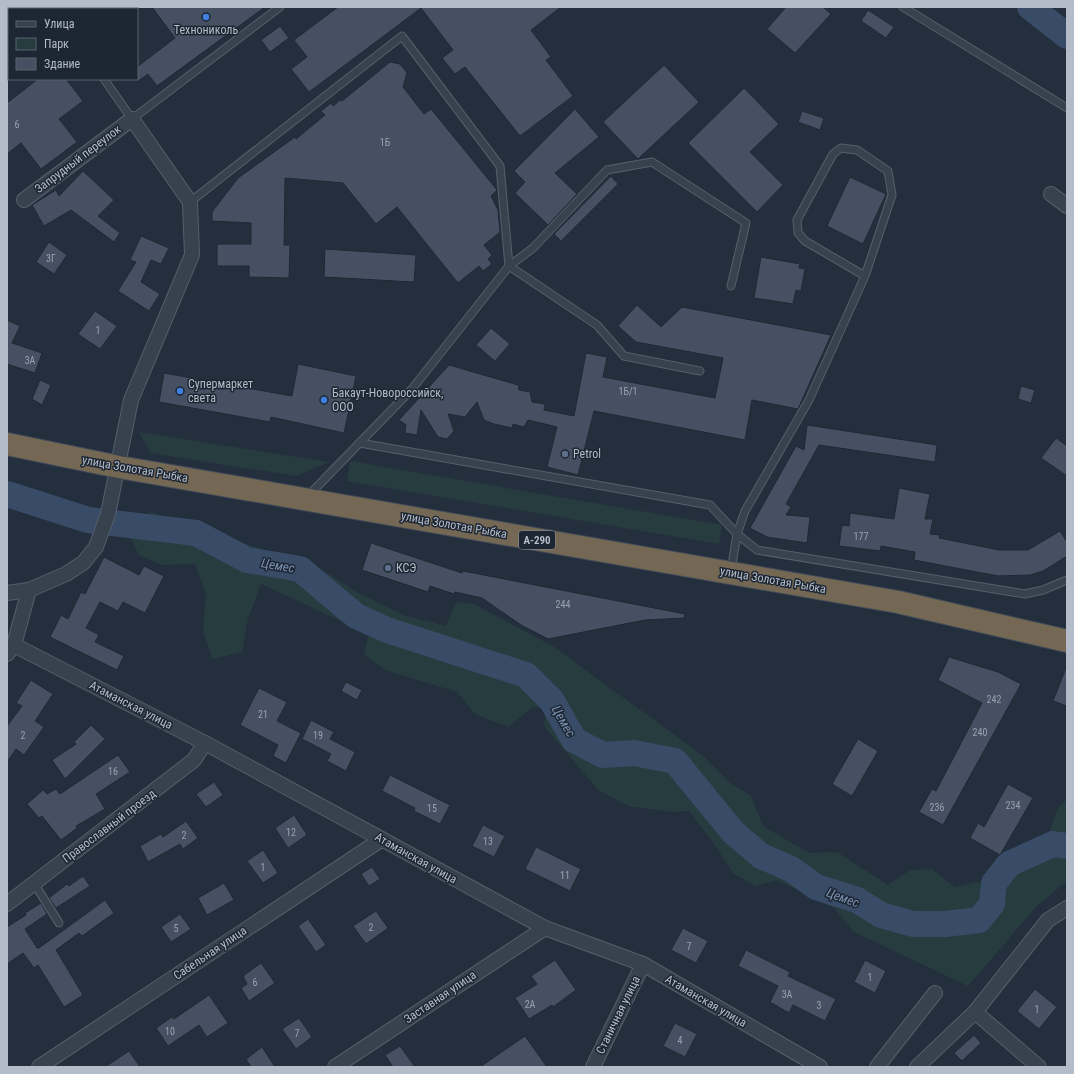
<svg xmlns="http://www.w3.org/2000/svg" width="1074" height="1074" font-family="'Roboto Condensed',sans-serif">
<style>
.green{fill:#263c3f}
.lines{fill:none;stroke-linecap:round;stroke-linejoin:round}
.river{stroke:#394c67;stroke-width:26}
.building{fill:#455162;stroke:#1f2835}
.lane-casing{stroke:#565f6c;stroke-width:9}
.street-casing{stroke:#565f6c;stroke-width:16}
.highway-casing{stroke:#434c59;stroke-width:24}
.lane{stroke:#38414e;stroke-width:7}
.street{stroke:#38414e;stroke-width:14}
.highway{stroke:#746855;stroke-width:22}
.shop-dot{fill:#3f7fe0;stroke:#1d2633;stroke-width:1.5}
.service-dot{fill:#5c6f8a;stroke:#1d2633;stroke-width:1.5}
.labels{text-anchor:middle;stroke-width:3;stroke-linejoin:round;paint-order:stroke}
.number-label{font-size:10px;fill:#98a1af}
.shield{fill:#1d2633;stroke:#878f9c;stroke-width:1}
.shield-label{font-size:11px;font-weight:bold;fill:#b4bcc9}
.poi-label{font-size:12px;fill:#b4bcc9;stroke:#1d2633;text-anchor:start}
.street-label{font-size:12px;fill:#b4bcc9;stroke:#1d2633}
.water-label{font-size:13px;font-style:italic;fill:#7c92b1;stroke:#1d2633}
</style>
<rect width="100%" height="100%" fill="#242f3e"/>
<g class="green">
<polygon points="139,432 329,462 296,476 151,453"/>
<polygon points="350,461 722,525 719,544 347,481"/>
<path d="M 151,512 L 321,569 L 358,593 L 406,616 L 446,626 L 456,602 L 474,604 L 554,647 L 702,755 L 730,783 L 751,796 L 763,826 L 809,853 L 837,852 L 888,885 L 910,870 L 932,869 L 955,887 L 976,882 L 1000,886 L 1014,871 L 1019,850 C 1029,846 1039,843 1047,834 C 1056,823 1052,809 1067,800 L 1067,881 L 1037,906 L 968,986 L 854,932 L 834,908 L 777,880 L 755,886 L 733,873 L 710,838 L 689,811 L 672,812 L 629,806 L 598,790 L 544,726 L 546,709 L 532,707 L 509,727 L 476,715 L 457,692 L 385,670 L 364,655 L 369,634 L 261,584 L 248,619 L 242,652 L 212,659 L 203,630 L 206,593 L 195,564 L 162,565 L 139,555 L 129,535 L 137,521 Z"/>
</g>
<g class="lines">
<g class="river">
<polyline points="1030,7 1067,36"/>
<polyline points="7,494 88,520 196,533 247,560 300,569 356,616 387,630 526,675 552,701 574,740 603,755 634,753 675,761 733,832 761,856 791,869 816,887 857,900 881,915 913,924 945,924 979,920 992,904 994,883 1009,864 1053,844 1067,846"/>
</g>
</g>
<g class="building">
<polygon points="152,7 265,7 157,86 148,74 137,82 137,67 175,38"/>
<polygon points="338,7 561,7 531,30 551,57 546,60 573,96 520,136 465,67 455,74 442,58 453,50 421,8 309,92 291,69 307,57 294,40"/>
<polygon points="786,7 823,7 831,14 795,53 767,29"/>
<polygon points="868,10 894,27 886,38 861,21"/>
<polygon points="280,26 289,38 270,52 261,40"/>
<polygon points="390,62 400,64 407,73 403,87 424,114 431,109 497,190 491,196 498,210 500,232 484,245 492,255 488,259 492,264 483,271 479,266 458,283 397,207 376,224 343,183 285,178 284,245 290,245 289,278 249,277 249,266 217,266 217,244 251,244 251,223 212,221 212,212 238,178 295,137 296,139 325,115 321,111 331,103 333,106 340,100 342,101"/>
<polygon points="664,65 699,102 638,159 603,122"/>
<polygon points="38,79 66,79 83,101 59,119 77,142 41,169 21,143 7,154 7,103"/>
<polygon points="744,88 779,124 750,152 783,185 757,212 688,143"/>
<polygon points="575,109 599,137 555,173 577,194 548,225 515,193 525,182 514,171"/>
<polygon points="802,111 824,118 820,130 798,122"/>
<polygon points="83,171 114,200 98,216 120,233 114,242 71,210 44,226 32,205 56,190 59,196"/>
<polygon points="611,176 618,184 561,241 554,234"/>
<polygon points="850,177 886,194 863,244 827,226"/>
<polygon points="141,236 169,248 161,264 151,260 141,282 160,294 149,311 118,291 136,262 130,260"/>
<polygon points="49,242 67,255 54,274 36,262"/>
<polygon points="325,249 416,255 414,282 324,277"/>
<polygon points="761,257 800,264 799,268 805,269 801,291 796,290 793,304 754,298"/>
<polygon points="637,305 661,327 682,307 831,335 798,409 752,400 745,440 594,411 578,475 547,467 557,427 528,420 524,427 513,424 512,428 494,424 484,420 477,402 465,417 448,414 454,431 447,439 438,437 421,410 417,435 405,433 406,425 399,420 449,365 518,385 519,390 530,392 532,402 545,404 544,410 574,416 586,353 607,357 603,377 715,398 723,358 636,342 618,326"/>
<polygon points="95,311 117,326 100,349 78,334"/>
<polygon points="7,320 20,326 12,343 42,353 35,373 7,364"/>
<polygon points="491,328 510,344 495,361 476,345"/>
<polygon points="298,364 356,376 344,433 271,417 270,422 159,402 164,373 292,396"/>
<polygon points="40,380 51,385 42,405 32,399"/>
<polygon points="1021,386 1035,390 1031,403 1018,399"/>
<polygon points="807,425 937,445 935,462 819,445 786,504 791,507 786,515 810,517 807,543 767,537 750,528 796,446 804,450"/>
<polygon points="1056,438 1067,446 1067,476 1041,458"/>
<polygon points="899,488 930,494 925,519 933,519 930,534 940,535 939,538 999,550 1028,550 1060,531 1067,542 1067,556 1043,571 1030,575 998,576 914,560 915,552 881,546 880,551 839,546 842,525 849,526 850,513 894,519"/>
<polygon points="371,543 462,573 463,571 685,614 684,618 645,620 548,639 521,625 482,598 455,592 454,594 430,586 428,592 362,570"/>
<polygon points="104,557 139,575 144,566 164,576 145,613 123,602 118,611 100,602 86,628 99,635 95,642 124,656 117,670 50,637 61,615 68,619 81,592 85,594"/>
<polygon points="949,657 998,672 1021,684 943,825 919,812 932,789 936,791 982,703 938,680"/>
<polygon points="1066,668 1067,668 1067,706 1053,701"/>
<polygon points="31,680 53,694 35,721 44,727 24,755 16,749 7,762 7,726 22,706 16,703"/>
<polygon points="346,682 362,690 357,700 341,691"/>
<polygon points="259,688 287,702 277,721 301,733 286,763 273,756 278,745 240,725"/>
<polygon points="311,720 334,732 330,739 355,752 346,771 327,761 331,754 302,739"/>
<polygon points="91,725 105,739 65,779 52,760 76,744 74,742"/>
<polygon points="858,739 878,751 852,796 832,784"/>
<polygon points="118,755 130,772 96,794 105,809 76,826 77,828 61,840 42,816 39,818 27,804 43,790 47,794 56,789 60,794"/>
<polygon points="390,775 450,805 440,824 414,811 415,808 382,791"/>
<polygon points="214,782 223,795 206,807 196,794"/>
<polygon points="1008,784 1033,798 1000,855 970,838 978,823 984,827"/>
<polygon points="294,815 307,835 288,848 275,828"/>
<polygon points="186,821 198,838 183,849 180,844 148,862 140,846 161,834 163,837"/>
<polygon points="483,825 505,836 494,857 472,846"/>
<polygon points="536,847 581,869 570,891 525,869"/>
<polygon points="263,850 278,873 263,883 247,861"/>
<polygon points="372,867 380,879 369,886 361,874"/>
<polygon points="83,876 90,886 56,908 49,898 67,884 69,886"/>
<polygon points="224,883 234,900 207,915 198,898"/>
<polygon points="105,900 114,913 82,936 79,933 56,950 83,995 64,1007 38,965 34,968 23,953 7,964 7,927 26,915 25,913 41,903 47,914 25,929 37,948 39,948"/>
<polygon points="376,911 388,928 366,944 353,926"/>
<polygon points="180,914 191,929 171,942 161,927"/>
<polygon points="308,919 326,945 316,952 298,926"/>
<polygon points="683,928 708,941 696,963 671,950"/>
<polygon points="746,950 790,972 788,976 836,999 825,1021 793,1005 789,1013 770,1002 778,986 738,966"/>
<polygon points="555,960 576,990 553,1007 552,1005 529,1019 515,998 537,984 531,976"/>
<polygon points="865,960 886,971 875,993 854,982"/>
<polygon points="261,963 275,983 249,1001 241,988 247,984 243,976"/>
<polygon points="1035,989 1057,1007 1039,1029 1017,1011"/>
<polygon points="209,995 228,1023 207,1037 199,1025 168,1046 156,1028 172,1017 174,1019"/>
<polygon points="299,1018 312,1037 296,1049 282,1029"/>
<polygon points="675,1023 697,1034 685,1057 663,1046"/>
<polygon points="974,1035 981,1043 962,1061 954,1053"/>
<polygon points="525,1036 547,1067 480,1067"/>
<polygon points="400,1046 415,1067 393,1067 385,1055"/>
<polygon points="262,1047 275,1067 251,1067 246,1059"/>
<polygon points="129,1051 140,1067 105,1067"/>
</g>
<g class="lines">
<defs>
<g id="lane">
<polyline points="53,7 54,9"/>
<polyline points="903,7 1067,108"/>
<polyline points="104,79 132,119 280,7"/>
<polyline points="190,202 402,36 500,166 509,266 412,389 308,496"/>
<polyline points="700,371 624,356 597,325 509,266 533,248 607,170 652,162 746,223 731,286"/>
<polyline points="360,443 710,505 737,534 757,550 1025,594 1043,590 1067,580"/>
<polyline points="731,571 737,534 745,511 809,400 865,276 892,195 888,171 857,150 841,148 833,154 797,220 798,233 805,241 865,276"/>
<polyline points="34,883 59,923"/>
</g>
<g id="street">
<polyline points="1051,194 1067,206"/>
<polyline points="7,593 29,590 66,574 83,563 96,547 108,514 131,400 192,255 190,202 132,119 24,200"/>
<polyline points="14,645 205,743 545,928 643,964 820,1067"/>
<polyline points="7,654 14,645 29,590"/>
<polyline points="7,904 194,760 205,743"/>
<polyline points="975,1012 1039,1067"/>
<polyline points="39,1067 382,839"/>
<polyline points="335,1067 545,928"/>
<polyline points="593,1067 643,964"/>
<polyline points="877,1067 935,993"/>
<polyline points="917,1067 975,1012 1048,920 1067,908"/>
</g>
<polyline id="highway" points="7,444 119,467 898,602 1067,641"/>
</defs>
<use href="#lane" class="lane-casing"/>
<use href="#street" class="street-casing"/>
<use href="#highway" class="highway-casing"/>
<use href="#lane" class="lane"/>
<use href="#street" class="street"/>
<use href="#highway" class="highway"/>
</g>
<g class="shop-dot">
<circle cx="206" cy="17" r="4"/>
<circle cx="180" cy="391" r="4"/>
<circle cx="324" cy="400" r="4"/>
</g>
<g class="service-dot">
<circle cx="565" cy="454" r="4"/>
<circle cx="388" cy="568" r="4"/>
</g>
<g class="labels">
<g class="number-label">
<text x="17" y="128">6</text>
<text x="385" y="146">1Б</text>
<text x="51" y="262">3Г</text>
<text x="98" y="334">1</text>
<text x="30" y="364">3А</text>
<text x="628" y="395">1Б/1</text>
<text x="861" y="540">177</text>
<text x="563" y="608">244</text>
<text x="994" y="703">242</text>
<text x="263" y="718">21</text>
<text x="980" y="736">240</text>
<text x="23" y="739">2</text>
<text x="318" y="739">19</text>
<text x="113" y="775">16</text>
<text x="1013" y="809">234</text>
<text x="937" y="811">236</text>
<text x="432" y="812">15</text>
<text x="291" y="836">12</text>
<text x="184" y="839">2</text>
<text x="488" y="845">13</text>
<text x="263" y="871">1</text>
<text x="565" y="879">11</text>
<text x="371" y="931">2</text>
<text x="176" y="932">5</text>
<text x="689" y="950">7</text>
<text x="870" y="981">1</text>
<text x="255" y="986">6</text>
<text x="787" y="998">3А</text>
<text x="530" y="1008">2А</text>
<text x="819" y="1009">3</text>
<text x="1037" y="1013">1</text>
<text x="170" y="1035">10</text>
<text x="297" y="1037">7</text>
<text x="680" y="1044">4</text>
</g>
<rect class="shield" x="519" y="531" width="36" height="18" rx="3"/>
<g class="shield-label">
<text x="537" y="544">А-290</text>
</g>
<g class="poi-label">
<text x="206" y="34" text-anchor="middle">Технониколь</text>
<text x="188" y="388">Супермаркет<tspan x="188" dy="14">света</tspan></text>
<text x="332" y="397">Бакаут-Новороссийск,<tspan x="332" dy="14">ООО</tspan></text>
<text x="573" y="458">Petrol</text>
<text x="396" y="572">КСЭ</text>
</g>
<g class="street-label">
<text transform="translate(78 159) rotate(-37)" y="4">Запрудный переулок</text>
<text transform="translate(135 469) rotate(10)" y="4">улица Золотая Рыбка</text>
<text transform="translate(454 525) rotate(10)" y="4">улица Золотая Рыбка</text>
<text transform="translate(773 580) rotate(10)" y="4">улица Золотая Рыбка</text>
<text transform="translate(131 705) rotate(27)" y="4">Атаманская улица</text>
<text transform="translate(109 826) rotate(-37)" y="4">Православный проезд</text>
<text transform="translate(416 858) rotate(29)" y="4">Атаманская улица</text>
<text transform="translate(210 953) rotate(-34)" y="4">Сабельная улица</text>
<text transform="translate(440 997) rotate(-34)" y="4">Заставная улица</text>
<text transform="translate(706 1001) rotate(30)" y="4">Атаманская улица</text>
<text transform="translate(618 1015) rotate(-64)" y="4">Станичная улица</text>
</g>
<g class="water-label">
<text transform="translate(278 565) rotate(10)" y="5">Цемес</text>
<text transform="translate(564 721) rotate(60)" y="5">Цемес</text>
<text transform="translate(843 897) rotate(20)" y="5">Цемес</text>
</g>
</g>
<rect width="1074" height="1074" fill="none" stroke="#b4bcc9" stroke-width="16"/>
<rect x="8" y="8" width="130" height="72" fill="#1d2633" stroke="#59626f"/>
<rect x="16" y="21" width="20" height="6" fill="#38414e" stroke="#59626f"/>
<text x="44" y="28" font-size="12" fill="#b4bcc9">Улица</text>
<rect x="16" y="38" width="20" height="12" fill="#263c3f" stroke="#59626f"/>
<text x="44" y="48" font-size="12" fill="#b4bcc9">Парк</text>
<rect x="16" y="58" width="20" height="12" fill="#455162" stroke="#59626f"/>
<text x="44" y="68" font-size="12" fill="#b4bcc9">Здание</text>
</svg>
